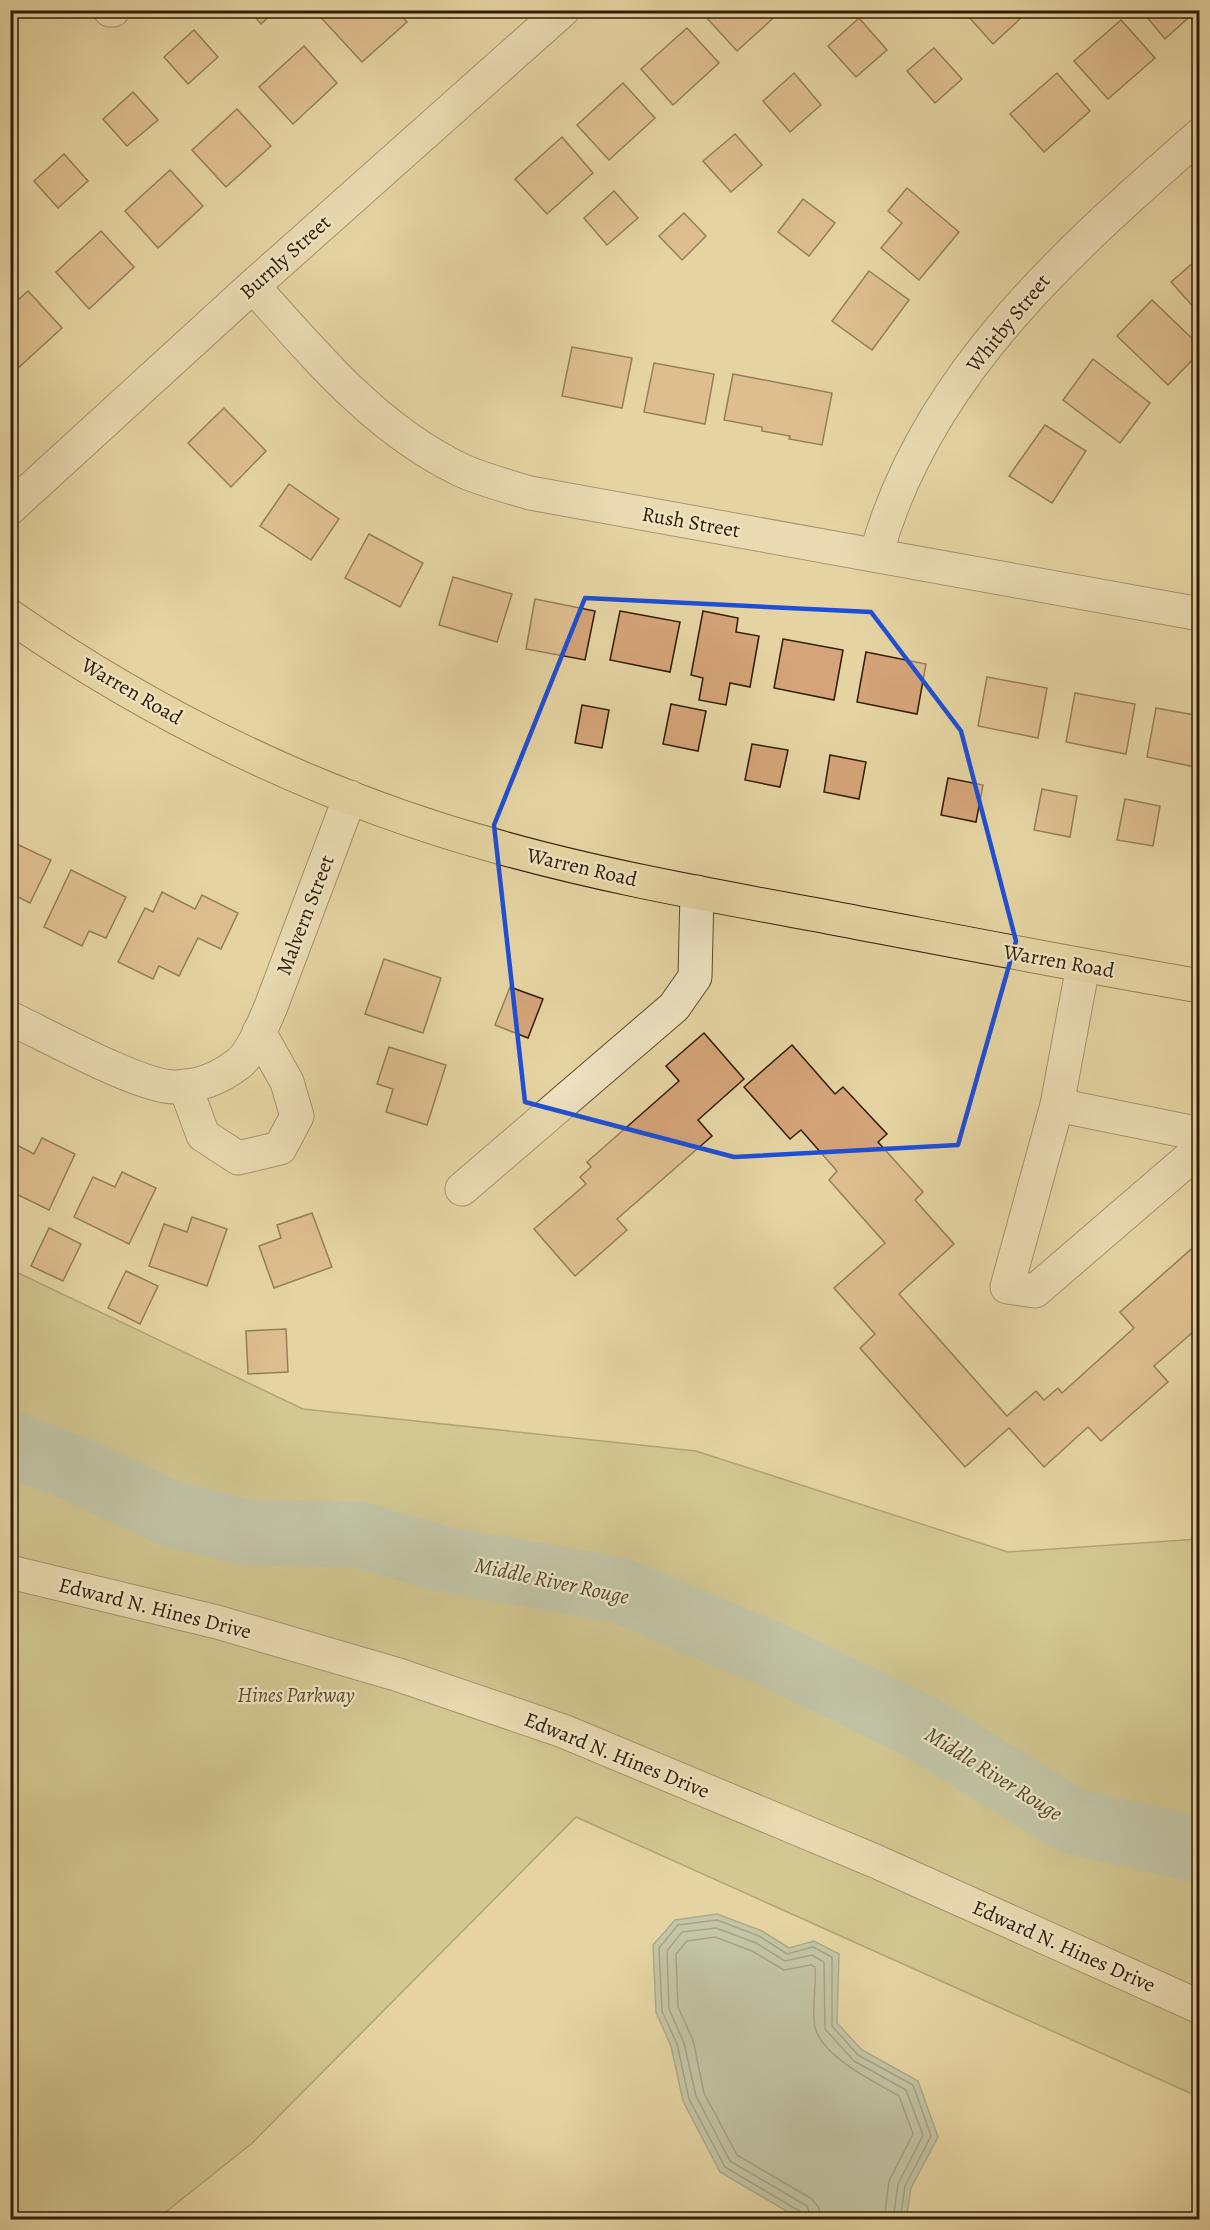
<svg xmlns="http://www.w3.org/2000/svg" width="1210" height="2230" font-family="Alegreya,serif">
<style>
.green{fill:#bcbb7f;stroke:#766c41;stroke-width:1.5}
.water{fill:#99b6af;stroke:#6f786a;stroke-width:1.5}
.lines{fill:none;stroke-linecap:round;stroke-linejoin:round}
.shore{stroke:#646959;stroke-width:1.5}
.river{stroke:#99b6af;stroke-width:66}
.building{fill:#d5a479;stroke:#301c03;stroke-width:1.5}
.minor-casing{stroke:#5d4a2b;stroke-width:35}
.major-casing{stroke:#301c03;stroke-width:35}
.minor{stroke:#eee3c3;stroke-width:33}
.major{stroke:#e5d4a2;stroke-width:33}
.marked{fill:none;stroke:#1d4ed8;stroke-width:4.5;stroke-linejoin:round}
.labels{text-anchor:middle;stroke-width:4.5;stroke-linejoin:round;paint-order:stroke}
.street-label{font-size:21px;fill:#301c03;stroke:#eee3c3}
.park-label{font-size:21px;font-style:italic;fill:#5a4c28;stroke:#eee3c3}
.water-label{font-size:22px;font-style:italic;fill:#504a37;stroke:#eee3c3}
</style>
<rect width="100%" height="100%" fill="#e5d4a2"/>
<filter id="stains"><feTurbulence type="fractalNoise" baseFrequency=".00333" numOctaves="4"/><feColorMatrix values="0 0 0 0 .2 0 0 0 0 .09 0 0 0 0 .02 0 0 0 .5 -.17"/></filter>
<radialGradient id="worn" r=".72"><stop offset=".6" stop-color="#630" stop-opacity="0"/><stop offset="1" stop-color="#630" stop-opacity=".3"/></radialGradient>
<polygon class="green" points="10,1269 303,1409 696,1451 1008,1552 1199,1539 1199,2097 576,1817 251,2144 157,2219 11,2219"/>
<polygon class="water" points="717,1914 762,1931 789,1948 814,1941 839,1954 837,2023 862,2050 918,2081 938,2137 911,2188 906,2219 807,2219 793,2215 720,2172 683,2101 671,2046 656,2012 653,1945 675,1920"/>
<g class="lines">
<g class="shore">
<polyline points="805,2220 801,2212 725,2167 689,2099 677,2044 662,2011 659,1948 678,1925 717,1920 759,1936 787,1954 813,1947 832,1957 832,2026 858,2055 913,2085 931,2136 905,2186 900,2220"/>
<polyline points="812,2220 807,2206 730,2161 696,2096 684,2043 669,2009 667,1951 682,1932 716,1928 756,1943 785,1961 812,1955 824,1962 825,2029 854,2061 906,2090 923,2135 898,2184 893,2220"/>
<path d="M 821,2220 L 819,2208 L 812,2199 L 737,2155 L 704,2093 L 693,2040 L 678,2007 L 676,1954 L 687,1941 L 715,1937 L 752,1951 L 784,1970 L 811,1965 L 815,1967 C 817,1986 811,2008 815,2027 C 822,2057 875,2082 899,2096 L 913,2134 L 889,2181 L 884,2220"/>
</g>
<polyline class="river" points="10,1443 76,1469 169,1513 247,1533 357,1534 442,1559 619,1590 772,1655 919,1726 1072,1821 1200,1850"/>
</g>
<g class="building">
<polygon points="249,10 276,10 261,24"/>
<polygon points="314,10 396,10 407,22 362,62"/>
<polygon points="711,10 782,10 737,51 705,16"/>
<polygon points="972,10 1016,10 1022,17 993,44 967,15"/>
<polygon points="1141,10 1197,10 1165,39"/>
<polygon points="859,18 887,50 856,77 828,46"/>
<polygon points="1121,20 1155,58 1108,99 1074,61"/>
<polygon points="687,28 719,63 673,105 641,69"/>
<polygon points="194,30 218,57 188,84 164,57"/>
<polygon points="304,46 337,83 293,124 259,87"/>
<polygon points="934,48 962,79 935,103 907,71"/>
<polygon points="794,73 821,105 790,132 763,101"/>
<polygon points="1057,73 1090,111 1044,152 1010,114"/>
<polygon points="623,83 655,118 609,160 577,125"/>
<polygon points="133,92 158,120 127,146 103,119"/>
<polygon points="237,109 271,146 226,187 192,150"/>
<polygon points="735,134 762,165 731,192 703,161"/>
<polygon points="562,137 593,173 547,214 515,179"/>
<polygon points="64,154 88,181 58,208 34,181"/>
<polygon points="170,170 203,206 158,248 125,211"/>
<polygon points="907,188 959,232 919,280 881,248 902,223 888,211"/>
<polygon points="614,191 638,218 607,245 584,218"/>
<polygon points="803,199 835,223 809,256 778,232"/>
<polygon points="684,213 706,236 682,260 659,236"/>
<polygon points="101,231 134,267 89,309 56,272"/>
<polygon points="1200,257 1200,314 1171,282"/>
<polygon points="869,271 909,300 872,350 832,321"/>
<polygon points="28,291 62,328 17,369 10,362 10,307"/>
<polygon points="1152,300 1200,346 1200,352 1168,385 1117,336"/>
<polygon points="572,347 632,358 622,408 562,396"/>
<polygon points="1093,359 1150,403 1120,443 1063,400"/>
<polygon points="654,363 714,374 705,424 644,412"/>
<polygon points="733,374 832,393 822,445 789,439 790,436 762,431 762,427 724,420"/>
<polygon points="224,408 266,451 231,487 188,443"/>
<polygon points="1045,425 1086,451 1052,503 1009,476"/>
<polygon points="289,484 339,519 311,560 260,526"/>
<polygon points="369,534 423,563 400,607 345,578"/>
<polygon points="453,577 512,594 497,642 439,625"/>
<polygon points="535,599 595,611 585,660 526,649"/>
<polygon points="620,611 680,622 670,672 610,660"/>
<polygon points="703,611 738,618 736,632 759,636 750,687 730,683 726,705 699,700 703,678 691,675"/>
<polygon points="783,639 843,650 834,700 774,688"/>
<polygon points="866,652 926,664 917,714 857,702"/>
<polygon points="987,677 1047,688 1038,738 978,726"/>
<polygon points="1075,693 1135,704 1126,754 1066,742"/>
<polygon points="671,704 706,711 698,751 663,744"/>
<polygon points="582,705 609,710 602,748 575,743"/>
<polygon points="1156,708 1200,716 1200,768 1147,757"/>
<polygon points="752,744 788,750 780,787 745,780"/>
<polygon points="830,755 866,762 859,799 824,792"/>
<polygon points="948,778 983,785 976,822 941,815"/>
<polygon points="1042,789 1077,796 1070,837 1034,830"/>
<polygon points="1125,799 1160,806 1153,846 1117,840"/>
<polygon points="10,841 51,860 30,903 10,893"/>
<polygon points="71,870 126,897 106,938 89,931 82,946 44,927"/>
<polygon points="162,892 195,909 202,895 238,913 221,949 198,938 179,976 159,966 153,979 118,962 145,908 153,912"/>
<polygon points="384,959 441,978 423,1033 365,1014"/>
<polygon points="510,987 543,999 528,1038 495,1025"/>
<polygon points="704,1033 744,1079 698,1120 712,1136 617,1219 627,1230 575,1276 534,1229 586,1184 580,1177 591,1167 587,1162 679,1081 666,1066"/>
<polygon points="792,1045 835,1094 843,1087 887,1134 878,1142 923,1192 915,1200 954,1244 899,1294 1007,1416 1036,1391 1044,1400 1058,1388 1062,1393 1134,1328 1120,1312 1197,1244 1200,1246 1200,1326 1154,1366 1168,1382 1101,1441 1088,1427 1044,1467 1009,1428 965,1467 860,1348 875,1334 834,1288 885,1243 829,1180 837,1171 801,1130 790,1139 744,1087"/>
<polygon points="389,1047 446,1065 427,1125 386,1112 393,1089 377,1084"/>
<polygon points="42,1138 75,1154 49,1210 10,1191 13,1143 34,1154"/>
<polygon points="122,1172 156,1188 129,1244 74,1217 93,1177 115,1187"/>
<polygon points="312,1213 332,1267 274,1288 259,1246 281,1238 277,1225"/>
<polygon points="192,1217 227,1229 207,1286 149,1266 164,1224 187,1232"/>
<polygon points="49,1228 81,1244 63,1281 31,1266"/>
<polygon points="126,1271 158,1286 140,1324 108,1308"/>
<polygon points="286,1329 288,1372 248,1374 246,1331"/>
</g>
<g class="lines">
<defs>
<g id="minor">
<polyline points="110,10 113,10"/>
<path d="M 253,286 C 315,355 375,429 461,470 C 483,480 507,486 530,493 L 1200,614"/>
<polyline points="10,508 253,286 563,10"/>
<path d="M 876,555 C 925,376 1066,253 1200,135"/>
<polyline points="1083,966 1057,1105 1200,1134"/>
<path d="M 10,1018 C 46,1035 140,1087 174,1087 C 197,1087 220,1078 238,1064 C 253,1052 262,1026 270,1009 L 350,797"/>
<polyline points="185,1086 203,1135 238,1158 280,1148 297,1116 287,1082 259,1032"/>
<polyline points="1057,1105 1007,1287 1035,1291 1200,1149"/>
<polyline points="462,1189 674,1007 695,977 697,892"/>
<polyline points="10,1572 217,1622 399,1675 563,1731 875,1861 1200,2007"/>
</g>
<path id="major" d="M 10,616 C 158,719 326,800 499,847 C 609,878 721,897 833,918 C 955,941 1077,965 1200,986"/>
</defs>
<use href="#minor" class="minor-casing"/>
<use href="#major" class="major-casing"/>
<use href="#minor" class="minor"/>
<use href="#major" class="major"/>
</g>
<path d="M0 0H1210V2230H0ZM 585,598 L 871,612 L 961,731 L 1016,941 L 958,1145 L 734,1157 L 525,1102 L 494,825 Z" fill="#e5d4a2" fill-opacity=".55" fill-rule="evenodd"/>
<path class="marked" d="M 585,598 L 871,612 L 961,731 L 1016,941 L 958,1145 L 734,1157 L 525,1102 L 494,825 Z"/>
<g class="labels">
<g class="street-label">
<text transform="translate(285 257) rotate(-42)" y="7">Burnly Street</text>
<text transform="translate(1008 323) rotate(-51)" y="7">Whitby Street</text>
<text transform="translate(691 522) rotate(10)" y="7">Rush Street</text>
<text transform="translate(132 691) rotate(30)" y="7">Warren Road</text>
<text transform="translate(582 867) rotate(13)" y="7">Warren Road</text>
<text transform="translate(305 915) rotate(-69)" y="7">Malvern Street</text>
<text transform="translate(1059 961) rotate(10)" y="7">Warren Road</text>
<text transform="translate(155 1608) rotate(14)" y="7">Edward N. Hines Drive</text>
<text transform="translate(617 1755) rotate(22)" y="7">Edward N. Hines Drive</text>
<text transform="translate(1064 1946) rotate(24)" y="7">Edward N. Hines Drive</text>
</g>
<g class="park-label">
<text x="296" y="1702">Hines Parkway</text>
</g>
<g class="water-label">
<text transform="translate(552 1580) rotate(12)" y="8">Middle River Rouge</text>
<text transform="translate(994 1773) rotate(32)" y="8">Middle River Rouge</text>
</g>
</g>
<rect width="1210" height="2230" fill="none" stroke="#e5d4a2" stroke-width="36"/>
<rect x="12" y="12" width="1186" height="2206" fill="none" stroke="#301c03" stroke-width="3"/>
<rect x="18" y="18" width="1174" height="2194" fill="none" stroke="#301c03" stroke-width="1.5"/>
<rect width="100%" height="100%" filter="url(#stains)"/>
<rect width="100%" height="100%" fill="url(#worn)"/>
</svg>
